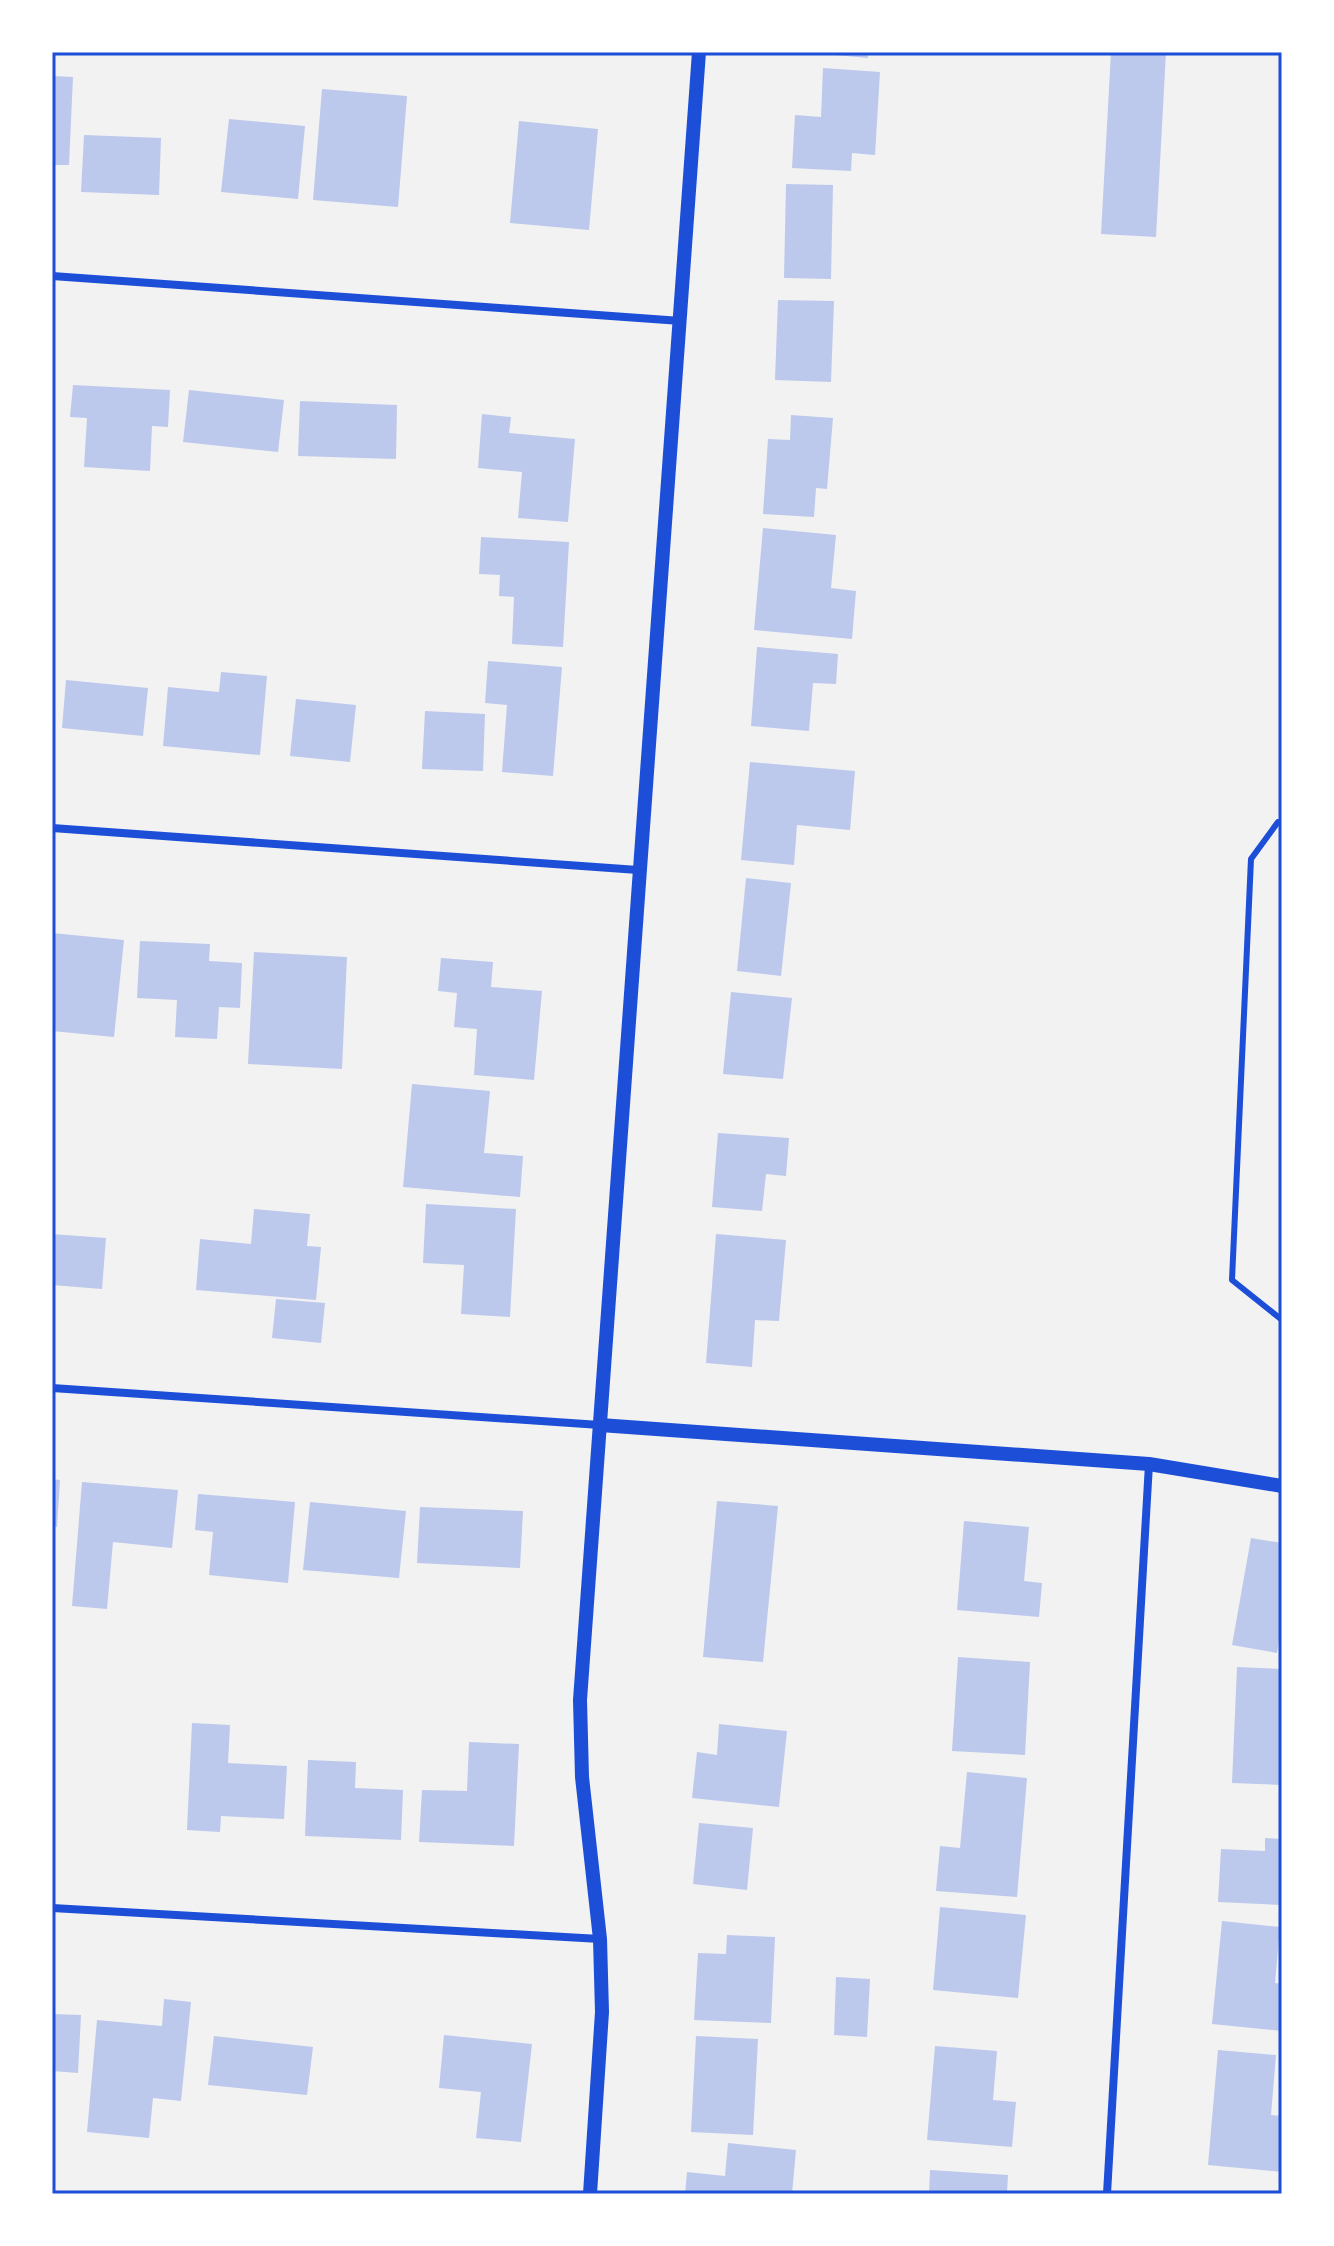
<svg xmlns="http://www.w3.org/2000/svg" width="1334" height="2246" font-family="Lato,sans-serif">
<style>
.building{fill:#bdc9ec}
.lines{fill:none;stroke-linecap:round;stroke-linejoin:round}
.service{stroke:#1d4ed8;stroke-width:6}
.minor{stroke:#1d4ed8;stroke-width:8}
.tertiary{stroke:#1d4ed8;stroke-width:14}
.neatline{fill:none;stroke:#1d4ed8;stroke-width:3}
</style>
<rect width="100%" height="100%" fill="#f2f2f2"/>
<g class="building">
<polygon points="825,52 868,52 868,58 825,54"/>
<polygon points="1111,52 1166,52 1156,237 1101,234"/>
<polygon points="823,68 880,72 875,155 852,153 851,171 792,168 795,115 821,117"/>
<polygon points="52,76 73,77 69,165 52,165"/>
<polygon points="322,89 407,96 398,207 313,200"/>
<polygon points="229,119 305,126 298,199 221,192"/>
<polygon points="519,121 598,129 589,230 510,223"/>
<polygon points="84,135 161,138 159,195 81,192"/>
<polygon points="786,184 833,185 831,279 784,278"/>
<polygon points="778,300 834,301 831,382 775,380"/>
<polygon points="73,385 170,390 168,427 152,426 150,471 84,467 87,418 70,417"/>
<polygon points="189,390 284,400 278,452 183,442"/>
<polygon points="300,401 397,405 396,459 298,456"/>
<polygon points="482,414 511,417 509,433 575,439 568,522 518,518 522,472 478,468"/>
<polygon points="791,415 833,418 827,489 816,488 814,517 763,514 768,439 790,440"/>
<polygon points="763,528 836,535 831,588 856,591 852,639 754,630"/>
<polygon points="481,537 569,542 563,647 512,644 514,597 499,596 500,575 479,574"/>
<polygon points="757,647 838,654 836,684 813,683 809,731 751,726"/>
<polygon points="488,661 562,667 553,776 502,772 507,705 485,703"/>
<polygon points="221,672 267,676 260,755 163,746 168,687 219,692"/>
<polygon points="66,680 148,688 143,736 62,728"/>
<polygon points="296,699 356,705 350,762 290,756"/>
<polygon points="425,711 485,714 483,771 422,769"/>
<polygon points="750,762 855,771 850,830 797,825 794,865 741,860"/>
<polygon points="746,878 791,883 781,976 737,971"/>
<polygon points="52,933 124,940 114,1037 52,1031"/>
<polygon points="140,941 210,944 209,961 242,963 240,1008 219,1007 217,1039 175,1037 177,1000 137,998"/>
<polygon points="254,952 347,957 342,1069 248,1064"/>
<polygon points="441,958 493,962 491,987 542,991 534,1080 474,1075 477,1029 454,1027 457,993 438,991"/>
<polygon points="731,992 792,998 783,1079 723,1074"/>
<polygon points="412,1084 490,1091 484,1153 523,1156 520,1197 403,1187"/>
<polygon points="718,1133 789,1138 786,1176 766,1174 762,1211 712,1207"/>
<polygon points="426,1204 516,1209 510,1317 461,1314 464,1265 423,1263"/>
<polygon points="254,1209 310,1214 307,1246 321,1247 316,1300 196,1290 200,1239 251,1244"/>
<polygon points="52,1234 106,1238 102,1289 52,1285"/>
<polygon points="716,1234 786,1240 779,1321 755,1320 752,1367 706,1363"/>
<polygon points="276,1299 325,1303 321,1343 272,1338"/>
<polygon points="52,1479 60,1480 57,1527 52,1526"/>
<polygon points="82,1482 178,1490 172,1548 113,1542 107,1609 72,1606"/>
<polygon points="198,1494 295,1502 288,1583 209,1575 213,1532 195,1530"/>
<polygon points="717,1501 778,1506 763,1662 703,1657"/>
<polygon points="310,1502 406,1511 399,1578 303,1570"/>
<polygon points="420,1507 523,1511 520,1568 417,1563"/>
<polygon points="964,1521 1029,1527 1024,1581 1042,1583 1039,1617 957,1610"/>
<polygon points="1251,1538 1282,1543 1282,1621 1277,1653 1232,1645"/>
<polygon points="958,1657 1030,1662 1025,1755 952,1751"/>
<polygon points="1237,1667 1282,1669 1282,1785 1232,1783"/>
<polygon points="192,1723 230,1725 228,1763 287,1766 284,1819 221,1816 220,1832 187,1830"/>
<polygon points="719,1724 787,1731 779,1807 692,1798 697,1752 717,1755"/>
<polygon points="469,1742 519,1744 514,1846 419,1842 422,1790 467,1791"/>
<polygon points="308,1760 356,1762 355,1788 403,1790 401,1840 305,1836"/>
<polygon points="967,1772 1027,1778 1017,1897 936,1891 940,1846 960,1848"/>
<polygon points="699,1823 753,1828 747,1890 693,1884"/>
<polygon points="1265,1838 1282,1839 1282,1905 1218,1902 1221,1849 1265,1851"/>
<polygon points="940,1907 1026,1915 1018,1998 933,1990"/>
<polygon points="1222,1921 1280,1927 1275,1983 1282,1984 1282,2031 1212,2024"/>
<polygon points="727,1935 775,1937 771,2023 694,2020 698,1953 726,1954"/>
<polygon points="836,1977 870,1979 867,2037 834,2035"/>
<polygon points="164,1999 191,2002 181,2101 153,2098 149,2138 87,2132 97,2020 162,2026"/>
<polygon points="52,2014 81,2015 78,2073 52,2071"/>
<polygon points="444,2035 532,2044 521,2142 476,2138 481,2092 439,2088"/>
<polygon points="214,2036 313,2047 307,2095 208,2085"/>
<polygon points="696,2036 758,2039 753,2135 691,2132"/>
<polygon points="935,2046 997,2051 993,2100 1016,2102 1012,2147 927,2140"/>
<polygon points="1218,2050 1276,2055 1271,2115 1282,2116 1282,2172 1208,2165"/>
<polygon points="728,2143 796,2150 792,2194 685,2194 687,2172 725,2176"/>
<polygon points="930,2170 1008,2175 1007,2194 929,2194"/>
</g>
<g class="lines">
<polyline class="service" points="1282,822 1278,822 1251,859 1232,1280 1282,1320"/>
<g class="minor">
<polyline points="52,276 681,321"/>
<polyline points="52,828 638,870"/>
<polyline points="52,1388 600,1425"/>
<polyline points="52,1908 600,1939"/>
<polyline points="1107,2194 1149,1464"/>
</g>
<g class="tertiary">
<polyline points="600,1425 1149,1464 1282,1486"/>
<polyline points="590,2194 602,2012 600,1939 582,1777 580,1700 699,52"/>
</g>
</g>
<rect width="1334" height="2246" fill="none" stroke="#ffffff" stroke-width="108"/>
<rect x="54" y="54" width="1226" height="2138" class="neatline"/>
</svg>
